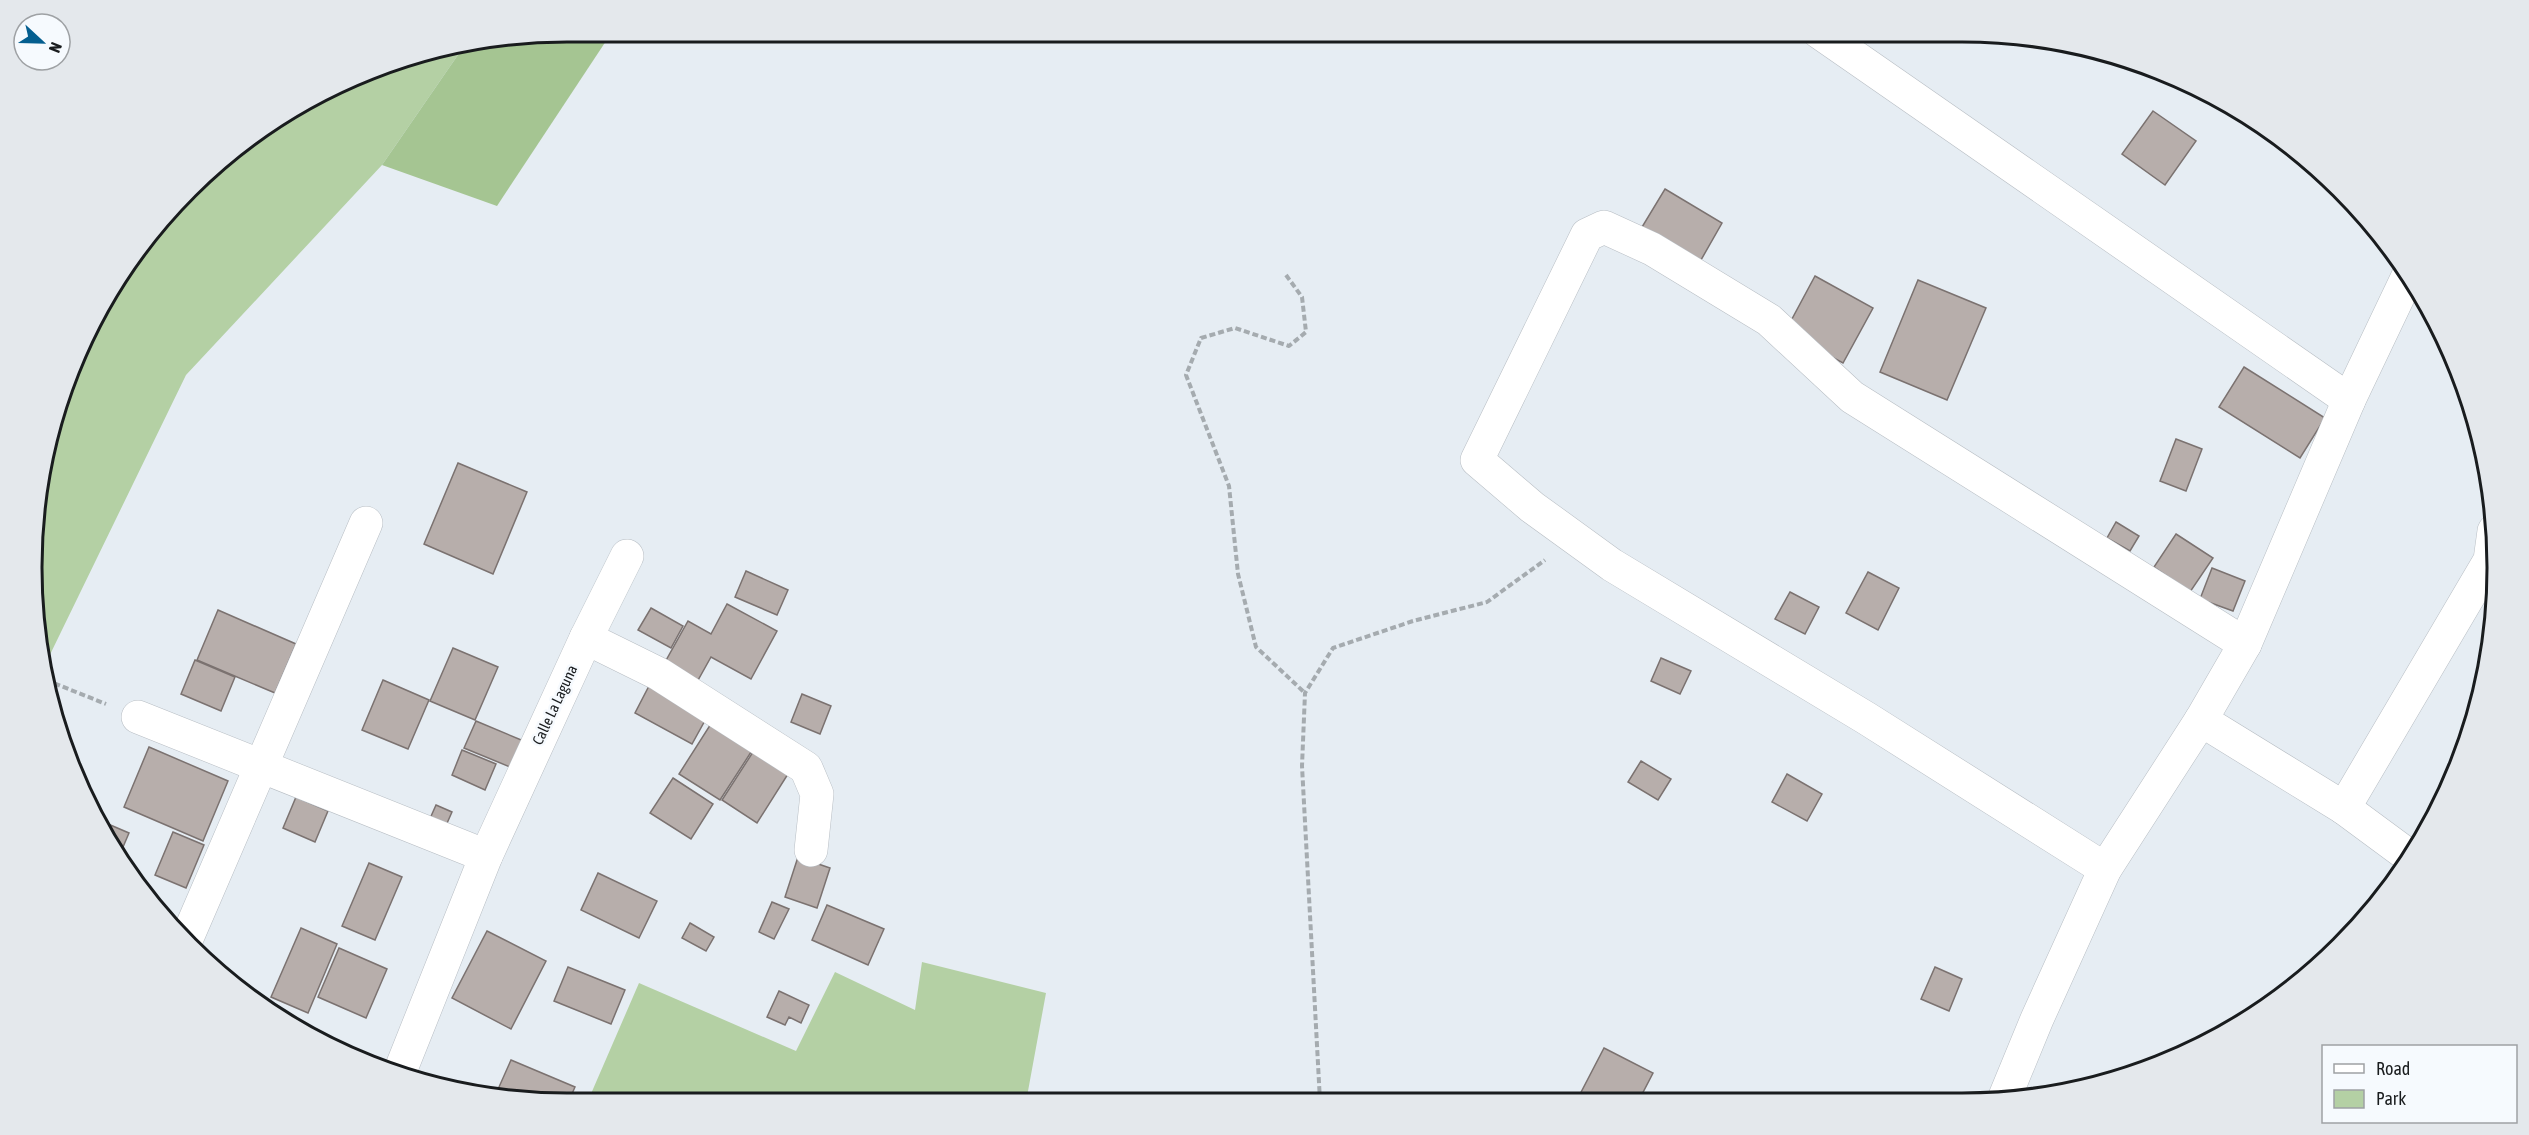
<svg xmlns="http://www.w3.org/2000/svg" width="2529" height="1135" font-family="'Asap Condensed',sans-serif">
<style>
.green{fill:#b4d0a4}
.forest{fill:#a5c592}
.building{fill:#b7aeab;stroke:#7b7270;stroke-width:1.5}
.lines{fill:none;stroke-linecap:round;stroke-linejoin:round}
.minor-casing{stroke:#b8bec4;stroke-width:34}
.path{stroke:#a5abaf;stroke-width:4;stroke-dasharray:6 3;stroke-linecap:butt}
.minor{stroke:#fff;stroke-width:33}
.labels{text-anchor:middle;stroke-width:5;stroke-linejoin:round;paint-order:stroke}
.street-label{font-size:15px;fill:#191c1e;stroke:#f6fafe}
.rim{fill:none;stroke:#191c1e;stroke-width:3}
</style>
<rect width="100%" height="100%" fill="#e6edf3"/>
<g class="green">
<polygon points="462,49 382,165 186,375 43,669 36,638 42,463 103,299 214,164 300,103 395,60"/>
<polygon points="922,962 1046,993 1026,1102 587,1103 639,983 796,1051 835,972 915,1010"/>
</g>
<polygon class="forest" points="568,32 612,32 497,206 382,165 462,49"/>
<g class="building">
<polygon points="2153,111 2196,141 2165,185 2122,154"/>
<polygon points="1665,189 1722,223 1697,267 1639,232"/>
<polygon points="1815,276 1873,308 1843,363 1785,332"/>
<polygon points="1918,280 1986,308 1947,400 1880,372"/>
<polygon points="2244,367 2325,418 2300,458 2219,407"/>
<polygon points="2176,439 2202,449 2186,491 2160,481"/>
<polygon points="458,463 527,492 493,574 424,544"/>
<polygon points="2116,522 2139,536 2130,551 2107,538"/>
<polygon points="2176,534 2213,558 2190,592 2154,567"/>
<polygon points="2212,568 2245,581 2233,611 2200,599"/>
<polygon points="746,571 788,590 777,615 735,597"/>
<polygon points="1868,572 1899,588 1878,630 1846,613"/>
<polygon points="1790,592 1819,607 1805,634 1775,619"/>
<polygon points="727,604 777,631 751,679 711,657 697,682 664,664 688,621 711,634"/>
<polygon points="651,608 683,626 671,648 638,630"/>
<polygon points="218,610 296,644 275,693 197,660"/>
<polygon points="453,648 498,667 475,720 430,701"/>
<polygon points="1661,658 1691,671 1680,694 1651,681"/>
<polygon points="195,660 235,677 221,711 181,694"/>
<polygon points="383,680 429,700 408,749 362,730"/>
<polygon points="650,684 708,715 692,744 635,713"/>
<polygon points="802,694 831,706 820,734 791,722"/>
<polygon points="714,719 755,746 720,800 679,774"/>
<polygon points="476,721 526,742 515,769 464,748"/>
<polygon points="149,747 228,781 203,841 124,807"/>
<polygon points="462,750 496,764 485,790 452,775"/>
<polygon points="753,752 788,774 757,823 722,800"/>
<polygon points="1641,761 1671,779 1658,800 1628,782"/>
<polygon points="1787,774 1822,794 1807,821 1772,802"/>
<polygon points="673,778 713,804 691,839 650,813"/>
<polygon points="296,797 328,811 315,842 283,828"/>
<polygon points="436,805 452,812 444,830 428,823"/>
<polygon points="101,821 129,833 123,847 108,841 103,835 99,826"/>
<polygon points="173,832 204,845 186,888 155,875"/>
<polygon points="798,857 830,868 817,908 785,897"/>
<polygon points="369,863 402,877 375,940 342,926"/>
<polygon points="598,873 657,901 639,938 581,910"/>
<polygon points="772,902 789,909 774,939 759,932"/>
<polygon points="827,905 884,929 868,965 812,940"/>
<polygon points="690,923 714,937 706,951 682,938"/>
<polygon points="301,928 337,944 308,1013 271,997"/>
<polygon points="487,931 546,961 511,1029 452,998"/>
<polygon points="339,948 387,969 366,1018 318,997"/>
<polygon points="568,967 625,990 611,1024 554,1001"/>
<polygon points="1935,967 1962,979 1949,1011 1921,999"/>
<polygon points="779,991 809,1005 801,1023 789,1017 785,1025 767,1017"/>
<polygon points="1604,1048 1653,1073 1639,1100 1577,1100"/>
<polygon points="511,1060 575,1087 568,1103 495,1096"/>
</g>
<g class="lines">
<defs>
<g id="minor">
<polyline points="1819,32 2349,400"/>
<polyline points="586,638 659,674 806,768 817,794 811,850"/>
<polyline points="138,717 486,856"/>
<polyline points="2201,720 2344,808 2409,856"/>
<polyline points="2344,808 2490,560 2494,531"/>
<polyline points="2105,869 1866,718 1612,565 1532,507 1477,460 1587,235 1604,227 1652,249 1769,320 1852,397 2245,644"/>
<polyline points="187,938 366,523"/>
<polyline points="399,1074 486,856 586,638 627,556"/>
<polyline points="2004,1099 2037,1019 2105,869 2201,720 2245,644 2349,400 2409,274"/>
</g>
</defs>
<use href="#minor" class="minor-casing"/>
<g class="path">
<polyline points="1286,275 1302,297 1306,332 1289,346 1235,328 1201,338 1186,375 1229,486 1238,574 1256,647 1305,693"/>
<polyline points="46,680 106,704"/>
<polyline points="1320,1101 1302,766 1305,693 1333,648 1413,621 1487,602 1545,560"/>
</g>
<use href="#minor" class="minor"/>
</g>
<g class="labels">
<g class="street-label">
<text transform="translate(555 705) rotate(-65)" y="5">Calle La Laguna</text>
</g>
</g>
<path d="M0 0H2529V1135H0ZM567 42H1962A525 525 0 0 1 2487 567V568A525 525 0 0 1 1962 1093H567A525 525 0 0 1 42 568V567A525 525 0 0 1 567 42Z" fill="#e4e8ec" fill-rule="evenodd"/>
<path class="rim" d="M567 42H1962A525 525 0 0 1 2487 567V568A525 525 0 0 1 1962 1093H567A525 525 0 0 1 42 568V567A525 525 0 0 1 567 42Z"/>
<rect x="2322" y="1045" width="195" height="78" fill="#f6fafe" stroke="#9ea1a4" stroke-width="1.5"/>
<rect x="2334" y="1064" width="30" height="9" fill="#ffffff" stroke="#9ea1a4" stroke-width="1.5"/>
<text x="2376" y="1075" font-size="18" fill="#191c1e">Road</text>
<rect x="2334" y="1090" width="30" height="18" fill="#b4d0a4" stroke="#9ea1a4" stroke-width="1.5"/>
<text x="2376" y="1105" font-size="18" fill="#191c1e">Park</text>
<g transform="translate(42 42) rotate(112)"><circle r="28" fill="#f6fafe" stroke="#9ea1a4" stroke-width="1.5"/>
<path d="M0-4.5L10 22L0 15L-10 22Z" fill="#045e8f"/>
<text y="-9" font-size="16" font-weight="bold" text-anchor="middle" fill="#191c1e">N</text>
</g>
</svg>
